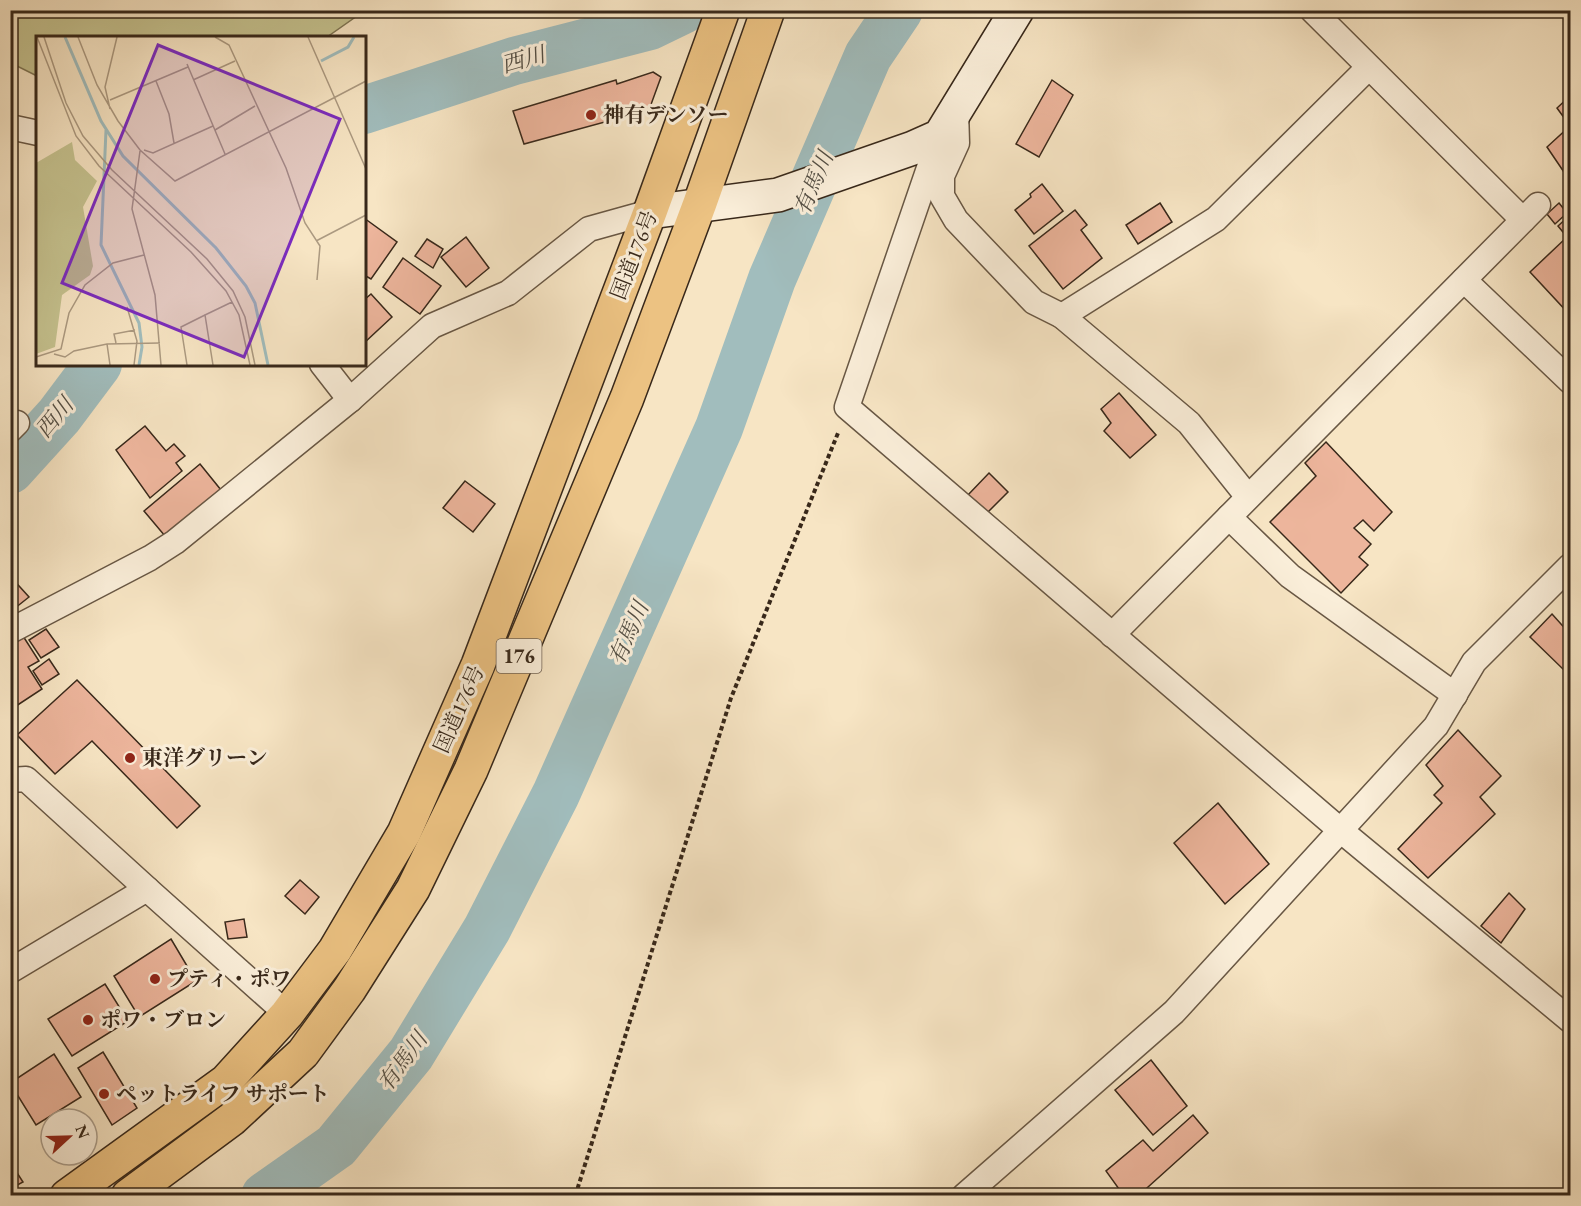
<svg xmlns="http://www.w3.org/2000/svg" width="1581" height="1206" font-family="'EB Garamond','Noto Serif JP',serif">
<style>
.green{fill:#c5c28f;stroke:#7e7554;stroke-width:1.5}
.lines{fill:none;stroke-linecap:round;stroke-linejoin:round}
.river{stroke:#a1bdbd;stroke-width:48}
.building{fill:#edb59c;stroke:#38281a;stroke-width:1.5}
.street-casing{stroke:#685744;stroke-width:27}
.secondary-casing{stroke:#38281a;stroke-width:36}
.highway-casing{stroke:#38281a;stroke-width:36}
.path{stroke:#38281a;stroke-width:4;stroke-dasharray:4.5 3;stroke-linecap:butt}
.street{stroke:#faeed9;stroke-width:24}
.secondary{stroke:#faeed9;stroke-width:33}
.highway{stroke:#ecc282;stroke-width:33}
.poi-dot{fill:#8f2418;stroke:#faeed9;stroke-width:2}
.labels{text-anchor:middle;stroke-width:6;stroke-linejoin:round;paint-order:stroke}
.shield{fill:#faeed9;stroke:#726353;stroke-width:1.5}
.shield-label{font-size:20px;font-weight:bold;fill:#38281a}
.poi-label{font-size:21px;font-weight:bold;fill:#38281a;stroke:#faeed9;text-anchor:start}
.street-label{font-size:21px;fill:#38281a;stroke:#faeed9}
.water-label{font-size:22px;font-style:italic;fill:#524d43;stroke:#faeed9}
.inset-river{fill:none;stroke:#a1bdbd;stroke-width:3}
.inset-road{fill:none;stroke:#ab9980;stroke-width:1.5}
.view{fill:#7b2cbf;fill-opacity:0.15;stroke:#7b2cbf;stroke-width:3}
.inset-edge{fill:none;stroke:#38281a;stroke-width:3}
</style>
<rect width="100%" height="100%" fill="#f7e5c4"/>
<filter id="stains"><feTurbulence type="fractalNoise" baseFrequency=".00333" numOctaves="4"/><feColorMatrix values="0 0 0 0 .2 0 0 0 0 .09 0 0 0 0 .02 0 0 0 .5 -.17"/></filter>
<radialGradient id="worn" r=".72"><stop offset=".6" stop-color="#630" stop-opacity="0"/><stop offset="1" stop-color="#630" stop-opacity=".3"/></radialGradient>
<polygon class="green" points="10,11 11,10 364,11 327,37 38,38 37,76 11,63"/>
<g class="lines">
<g class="river">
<polyline points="364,110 514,61 650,26 683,10"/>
<polyline points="10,470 59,416 98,364"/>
<polyline points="265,1196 336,1146 411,1054 487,929 556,794 719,428 772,279 868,56 899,10"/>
</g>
</g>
<g class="building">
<polygon points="653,72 661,77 649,110 524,144 513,111 616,80 617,84"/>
<polygon points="1052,80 1073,95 1039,157 1016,144"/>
<polygon points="1570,96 1570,126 1557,108"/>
<polygon points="1570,126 1570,181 1547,147"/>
<polygon points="1042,184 1063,211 1034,234 1015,210 1031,197 1030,194"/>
<polygon points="1160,203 1172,222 1138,244 1126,225"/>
<polygon points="1559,203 1567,213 1555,224 1547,214"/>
<polygon points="1075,210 1087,225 1081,230 1102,258 1063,289 1029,246"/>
<polygon points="1570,215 1570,315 1530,272 1567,237 1558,226"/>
<polygon points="364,218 397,242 371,279 364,275"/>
<polygon points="466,237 489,268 466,287 441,257"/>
<polygon points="427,239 443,249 433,268 415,256"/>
<polygon points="403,258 441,286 420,314 383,287"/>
<polygon points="371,294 392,317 364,343 364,300"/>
<polygon points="1119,393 1156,435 1130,458 1104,431 1111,423 1101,409"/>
<polygon points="145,426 166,451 174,444 185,456 176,463 182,471 150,498 116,450"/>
<polygon points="1326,442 1392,512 1374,531 1363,520 1354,528 1371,544 1359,557 1368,565 1341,593 1270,522 1316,476 1305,463"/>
<polygon points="200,464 221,490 165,536 144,511"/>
<polygon points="989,473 1008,492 985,515 967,496"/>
<polygon points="465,481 495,504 473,532 443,508"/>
<polygon points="10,576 29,597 10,612"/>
<polygon points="1552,614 1570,634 1570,667 1566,672 1530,637"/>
<polygon points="46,629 59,647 41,658 29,640"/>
<polygon points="23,636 39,661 28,667 42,689 10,710 10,644"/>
<polygon points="49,659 59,674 42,685 33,671"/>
<polygon points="77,680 200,806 177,828 92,741 55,774 17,735"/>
<polygon points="1458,730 1501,776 1480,797 1495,814 1428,878 1398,849 1442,803 1434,795 1443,786 1426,765"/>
<polygon points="1218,803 1269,864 1225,904 1174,843"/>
<polygon points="300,880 319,897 305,914 285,896"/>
<polygon points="1509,893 1525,909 1501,943 1481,926"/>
<polygon points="244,919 247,937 228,939 225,922"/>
<polygon points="171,939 196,981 139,1017 114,976"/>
<polygon points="105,984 128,1021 72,1056 48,1019"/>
<polygon points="103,1052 137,1108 112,1125 78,1068"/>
<polygon points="54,1054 81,1097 36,1125 10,1083"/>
<polygon points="1151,1060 1187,1106 1153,1135 1115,1090"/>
<polygon points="1193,1115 1208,1133 1138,1196 1124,1196 1106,1171 1143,1140 1153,1151"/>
<polygon points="10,1162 23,1182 10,1189"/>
</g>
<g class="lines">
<defs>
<g id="street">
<polyline points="1312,10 1523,220"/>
<polyline points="956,110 957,143 942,176 942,196 956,220 1034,302 1062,316 1189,423 1248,497"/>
<polyline points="10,127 38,133"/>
<polyline points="940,136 847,407 1339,829 1570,1020"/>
<polyline points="1464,280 1570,381"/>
<polyline points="1062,316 1216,219 1368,68"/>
<polyline points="322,364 350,400"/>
<polyline points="10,430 17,423"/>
<polyline points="1229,517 1290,576 1455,695"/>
<polyline points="10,631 150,558 175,542 350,400 432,326 508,293 589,229 650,212"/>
<polyline points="1112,635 1538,205"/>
<polyline points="10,780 26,779 147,889"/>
<polyline points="10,971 147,889 287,1014"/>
<polyline points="964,1196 1174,1012 1436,726 1474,662 1570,566"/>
</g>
<polyline id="secondary" points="650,212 778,195 913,148 940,136 1017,10"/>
<g id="highway">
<polyline points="67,1196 226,1081 287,1014 335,950 404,833 478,665 650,212 723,10"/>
<polyline points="128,1196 232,1119 303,1053 349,990 413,889 471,770 627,398 700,203 768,10"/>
</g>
</defs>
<use href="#street" class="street-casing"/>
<use href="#secondary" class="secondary-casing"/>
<use href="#highway" class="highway-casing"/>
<polyline class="path" points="579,1196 578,1187 731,698 838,433"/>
<use href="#street" class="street"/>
<use href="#secondary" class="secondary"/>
<use href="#highway" class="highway"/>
</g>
<g class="poi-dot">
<circle cx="591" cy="115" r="6"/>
<circle cx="130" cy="758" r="6"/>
<circle cx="155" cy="979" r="6"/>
<circle cx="88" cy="1020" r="6"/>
<circle cx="104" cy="1094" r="6"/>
</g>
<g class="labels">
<rect class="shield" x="496.5" y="639" width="45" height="34" rx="4.5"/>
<g class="shield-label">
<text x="519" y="663">176</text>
</g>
<g class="poi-label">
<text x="603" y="122">神有デンソー</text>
<text x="142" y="765">東洋グリーン</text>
<text x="167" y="986">プティ・ポワ</text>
<text x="100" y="1027">ポワ・ブロン</text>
<text x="116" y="1101">ペットライフ サポート</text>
</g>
<g class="street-label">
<text transform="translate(634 255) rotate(-69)" y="7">国道176号</text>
<text transform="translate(459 709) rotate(-66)" y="7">国道176号</text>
</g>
<g class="water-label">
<text transform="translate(523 59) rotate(-16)" y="8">西川</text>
<text transform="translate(813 183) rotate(-67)" y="8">有馬川</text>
<text transform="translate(54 417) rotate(-50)" y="8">西川</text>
<text transform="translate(628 633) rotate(-66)" y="8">有馬川</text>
<text transform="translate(402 1061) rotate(-54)" y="8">有馬川</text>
</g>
</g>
<g transform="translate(36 36)">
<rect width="330" height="330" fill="#f7e5c4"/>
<path d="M 36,106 L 39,124 L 61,145 L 47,171 L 57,230 L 54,239 L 26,259 L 19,311 L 0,318 L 0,127 Z" fill="#c5c28f"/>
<path class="inset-river" d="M 29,1 L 65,85 L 87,120 L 180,212 L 210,250 L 219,267 L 232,329M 285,25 L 312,11 L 318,1M 70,94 L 65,209 L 103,287 L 106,311 L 103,329"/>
<path class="inset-road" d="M 1,1 L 40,100 L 63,130 L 155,216 L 190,255 L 203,279 L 214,329M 8,1 L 30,67 L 47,100 L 76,134 L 171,223 L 197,255 L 209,281 L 219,329M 42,1 L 61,49 L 82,85 L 104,114 L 139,145 L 330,45M 179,1 L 193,9 L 250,132 L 269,187 L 284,210 L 281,244M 272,1 L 330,133M 151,28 L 189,118M 157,44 L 199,25M 120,45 L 133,78 L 138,107M 74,64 L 152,31M 74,73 L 69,51 L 81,1M 179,94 L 219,70M 108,114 L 117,117 L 177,90M 104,115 L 96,173 L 119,259 L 125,329M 280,205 L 330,179M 91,271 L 101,305 L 98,329M 80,307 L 78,298 L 99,294M 71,308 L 74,329M 18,318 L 29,321 L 38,315 L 71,308 L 124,307M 0,321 L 25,313 L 33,277 L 49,249 L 77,227 L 108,219M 151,329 L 145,291 L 169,279M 177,329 L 169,279 L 196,266"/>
<path class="view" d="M 122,9 L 304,83 L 208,321 L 26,247 Z"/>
<rect width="330" height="330" class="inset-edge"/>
</g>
<rect width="1581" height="1206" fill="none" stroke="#f7e5c4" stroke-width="36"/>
<rect x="12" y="12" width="1557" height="1182" fill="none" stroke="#38281a" stroke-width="3"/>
<rect x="18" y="18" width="1545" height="1170" fill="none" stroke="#38281a" stroke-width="1.5"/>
<g transform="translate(69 1137) rotate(68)"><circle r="28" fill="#faeed9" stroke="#ac9f8d" stroke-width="1.5"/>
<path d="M0-4.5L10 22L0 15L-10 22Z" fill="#8f2418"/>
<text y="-9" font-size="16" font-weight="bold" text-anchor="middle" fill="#38281a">N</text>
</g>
<rect width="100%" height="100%" filter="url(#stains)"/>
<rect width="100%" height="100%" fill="url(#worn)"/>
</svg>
